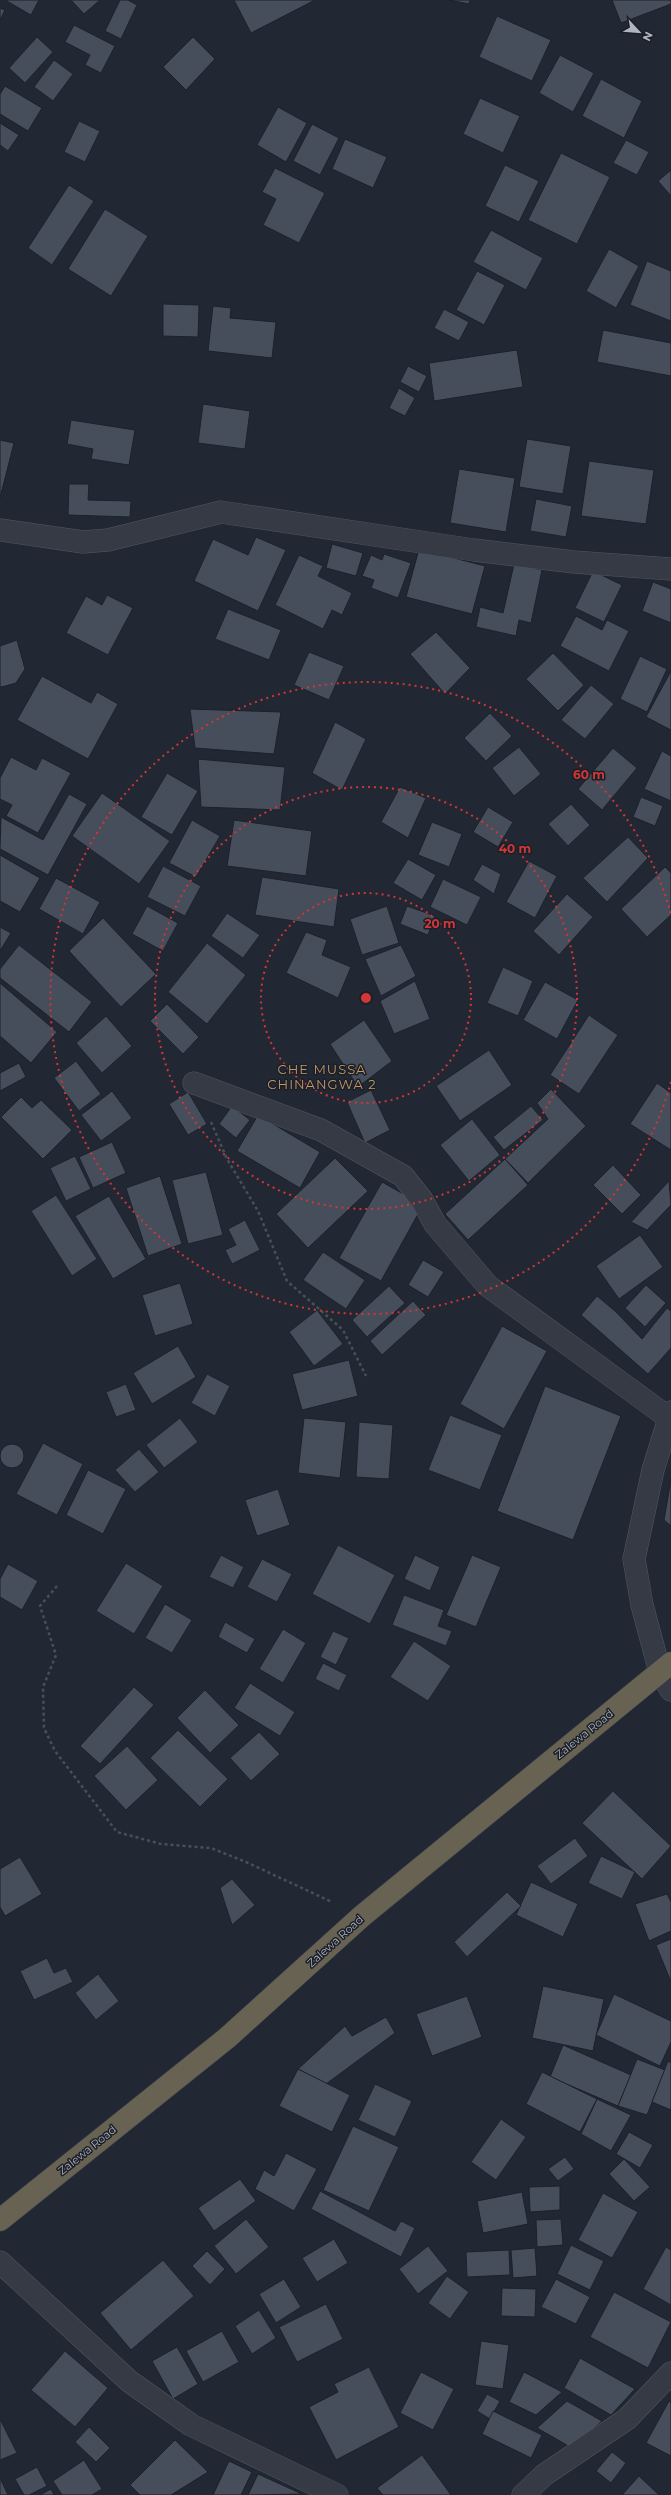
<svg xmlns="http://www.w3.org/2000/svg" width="671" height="2495" font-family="Montserrat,sans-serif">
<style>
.building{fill:#474e5b;stroke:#1c212a}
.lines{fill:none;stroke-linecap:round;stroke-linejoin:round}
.street-casing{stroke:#525761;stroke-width:23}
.highway-casing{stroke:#3f444e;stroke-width:23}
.path{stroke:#455255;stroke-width:2.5;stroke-dasharray:3 3;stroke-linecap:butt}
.street{stroke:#353a44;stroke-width:22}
.highway{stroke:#686253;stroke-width:22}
.ring{fill:none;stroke:#d23637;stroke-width:2;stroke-dasharray:2 4}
.labels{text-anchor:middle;stroke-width:3;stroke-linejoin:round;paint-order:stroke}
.street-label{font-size:11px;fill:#afb4c0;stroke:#1a1f28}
.quarter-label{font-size:13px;letter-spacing:1px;fill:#c39767;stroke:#1a1f28}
.centre{fill:#d23637;stroke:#1a1f28;stroke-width:2}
.ring-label{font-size:12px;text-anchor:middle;font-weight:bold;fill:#d23637;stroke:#1a1f28;stroke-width:3;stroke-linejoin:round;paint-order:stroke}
</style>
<rect width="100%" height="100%" fill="#222833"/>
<g class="building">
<polygon points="5,0 39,0 31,15"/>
<polygon points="71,0 100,0 84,14"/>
<polygon points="120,0 128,0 137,5 121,39 105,31"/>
<polygon points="234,0 315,0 251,33"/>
<polygon points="449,0 470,0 469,4"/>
<polygon points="612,0 671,0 671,4 621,23"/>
<polygon points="0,8 5,10 0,20"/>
<polygon points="497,16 551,40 532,81 479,57"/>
<polygon points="74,25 115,46 101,73 85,65 90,55 65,42"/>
<polygon points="37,37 53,52 25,83 9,68"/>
<polygon points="193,37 215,59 186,90 163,67"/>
<polygon points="560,55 594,73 573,112 539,93"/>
<polygon points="54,60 73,74 53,101 34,87"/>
<polygon points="601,79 642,101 624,138 582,116"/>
<polygon points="5,86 42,108 28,131 0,114 0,94"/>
<polygon points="480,98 520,116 503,153 463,134"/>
<polygon points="278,107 307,123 286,162 257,145"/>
<polygon points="79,121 100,131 85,162 64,152"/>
<polygon points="0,123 19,135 8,151 0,145"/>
<polygon points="312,124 339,138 320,175 293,161"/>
<polygon points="345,139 387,157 373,188 332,169"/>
<polygon points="626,140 649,152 637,175 613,163"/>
<polygon points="561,153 610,177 577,244 528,220"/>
<polygon points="505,165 539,181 519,222 485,206"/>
<polygon points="275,168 325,193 299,243 263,225 276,199 262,192"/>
<polygon points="671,170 671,196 658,181"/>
<polygon points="69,185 94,201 52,265 28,248"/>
<polygon points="105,209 148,236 111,296 68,269"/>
<polygon points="491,230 543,258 526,290 473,262"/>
<polygon points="609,249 639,266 616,308 586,291"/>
<polygon points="647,261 671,271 671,321 630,305"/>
<polygon points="477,271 505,285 484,325 456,310"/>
<polygon points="163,304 199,305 198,337 163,336"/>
<polygon points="213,306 231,308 230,318 276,322 272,358 208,351"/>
<polygon points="444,309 469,322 459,341 434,328"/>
<polygon points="603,330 671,343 671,376 597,362"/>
<polygon points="517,350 523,387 434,401 429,363"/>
<polygon points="408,366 427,376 419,392 400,382"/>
<polygon points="399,388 415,398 405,416 389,408"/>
<polygon points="203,404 250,411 245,449 198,443"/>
<polygon points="71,420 135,430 129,465 91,459 93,449 67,444"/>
<polygon points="527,439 571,446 563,494 519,487"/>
<polygon points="0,440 14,443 0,498"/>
<polygon points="589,461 654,470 646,524 581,516"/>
<polygon points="459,469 515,478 506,532 450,523"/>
<polygon points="69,484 89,484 88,500 131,501 130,517 68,515"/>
<polygon points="536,499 572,506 566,537 530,531"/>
<polygon points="256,537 286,550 258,611 194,581 213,539 248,555"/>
<polygon points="332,544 363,553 356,576 326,568"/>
<polygon points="419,549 485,566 472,614 406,597"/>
<polygon points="384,554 411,563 398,598 371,588 374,580 362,576 371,555 382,560"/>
<polygon points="299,555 323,566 318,576 352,593 342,615 332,610 323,629 275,605"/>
<polygon points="514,564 542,570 531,623 519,620 516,636 476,627 480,607 503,613"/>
<polygon points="593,571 622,585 604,622 575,608"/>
<polygon points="653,582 671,589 671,623 642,611"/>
<polygon points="107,595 133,608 108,655 66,633 86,596 102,605"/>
<polygon points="228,609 281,630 269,660 215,639"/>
<polygon points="576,616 602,630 607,620 629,631 609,671 560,646"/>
<polygon points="436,632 470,668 445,694 410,654"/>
<polygon points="17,640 25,669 16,683 2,687 0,686 0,646"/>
<polygon points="309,652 344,666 329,700 294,685"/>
<polygon points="553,653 584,685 558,711 526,679"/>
<polygon points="640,656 667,669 647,712 620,699"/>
<polygon points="671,671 671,730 646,717"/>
<polygon points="42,676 91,703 97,692 118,704 88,759 17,720"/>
<polygon points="591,685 614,704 585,739 561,720"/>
<polygon points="190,709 281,712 274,754 195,748"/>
<polygon points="490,713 512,736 486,761 464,738"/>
<polygon points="335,722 366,739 342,790 312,773"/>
<polygon points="519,747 541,774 514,796 492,768"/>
<polygon points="613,748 637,768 602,810 578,789"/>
<polygon points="662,751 671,756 671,801 644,789"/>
<polygon points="11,757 36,770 42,758 71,773 38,833 6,816 12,805 0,799 0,778"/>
<polygon points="198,759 285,767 280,810 201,807"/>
<polygon points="167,773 198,791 172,835 141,817"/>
<polygon points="400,787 426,798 408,838 381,822"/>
<polygon points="102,793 170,841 139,884 72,836"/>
<polygon points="69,794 87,804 48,875 0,849 1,817 43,840"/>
<polygon points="641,797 663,806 655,826 633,817"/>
<polygon points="571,804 590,825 568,846 548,824"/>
<polygon points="488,807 513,822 498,847 473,832"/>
<polygon points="192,820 220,836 196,877 169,863"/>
<polygon points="234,820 312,831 306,876 227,866"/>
<polygon points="432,822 462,834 449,867 418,855"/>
<polygon points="628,837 648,858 607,902 583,878"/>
<polygon points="0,855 40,878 20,912 0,901"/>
<polygon points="408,859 436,875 422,900 393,883"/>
<polygon points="529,861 557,876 535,918 506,902"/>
<polygon points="482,864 501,874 494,894 473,880"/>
<polygon points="163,866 201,886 185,916 147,897"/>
<polygon points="665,867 671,873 671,915 647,937 621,909"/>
<polygon points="262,877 339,889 334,927 255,915"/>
<polygon points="56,878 100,902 83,934 39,909"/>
<polygon points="443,879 481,897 467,925 430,907"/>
<polygon points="567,894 593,917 559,955 533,931"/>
<polygon points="147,906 178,923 163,951 132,934"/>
<polygon points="387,906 399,943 362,955 350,919"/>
<polygon points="407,906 435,916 428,935 400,924"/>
<polygon points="227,913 260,935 243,958 211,936"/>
<polygon points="103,918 156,974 121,1007 69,951"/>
<polygon points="0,927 11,933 0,951"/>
<polygon points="306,932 327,940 322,955 351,967 338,998 286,973"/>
<polygon points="207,943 246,975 207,1024 168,992"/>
<polygon points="19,945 92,1002 69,1032 0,978 0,969"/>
<polygon points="401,945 416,976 381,996 365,959"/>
<polygon points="503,967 533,981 518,1016 487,1003"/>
<polygon points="415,981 430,1019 394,1034 380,1001"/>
<polygon points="545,982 578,1000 557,1039 523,1020"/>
<polygon points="0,983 57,1032 31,1063 0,1036"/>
<polygon points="167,1004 199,1037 183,1054 150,1021"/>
<polygon points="589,1015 618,1035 579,1094 550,1075"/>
<polygon points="106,1016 132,1046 102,1073 76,1043"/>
<polygon points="364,1020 392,1061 358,1087 330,1044"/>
<polygon points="489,1050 512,1085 460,1121 436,1086"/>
<polygon points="76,1061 101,1094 79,1111 54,1078"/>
<polygon points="19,1063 26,1077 0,1091 0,1073"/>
<polygon points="657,1083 671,1093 671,1150 630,1124"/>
<polygon points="551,1089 586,1126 528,1183 505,1159 548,1119 537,1103"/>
<polygon points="371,1090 390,1130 365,1143 347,1102"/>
<polygon points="112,1091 132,1118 101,1141 81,1115"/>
<polygon points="188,1092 207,1124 188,1135 169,1104"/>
<polygon points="21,1097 32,1108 41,1100 72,1130 43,1159 1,1117"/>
<polygon points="232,1106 250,1120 236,1138 219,1124"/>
<polygon points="531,1106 543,1120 504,1150 493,1137"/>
<polygon points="258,1115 320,1152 300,1188 237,1151"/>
<polygon points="472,1119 500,1155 469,1181 440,1145"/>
<polygon points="112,1142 126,1173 93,1188 79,1157"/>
<polygon points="75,1156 91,1189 66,1201 50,1168"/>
<polygon points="335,1158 368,1191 308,1248 276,1214"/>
<polygon points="505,1159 528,1185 468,1240 445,1214"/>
<polygon points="613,1165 641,1195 622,1214 593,1185"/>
<polygon points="206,1172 223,1235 188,1244 172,1180"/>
<polygon points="160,1176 182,1244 148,1256 126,1188"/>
<polygon points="669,1181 671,1205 647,1230 631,1222"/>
<polygon points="382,1182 423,1205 381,1281 339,1258"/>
<polygon points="56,1195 97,1259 72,1276 31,1211"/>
<polygon points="109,1196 146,1259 113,1279 75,1216"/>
<polygon points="245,1220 260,1250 232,1264 225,1250 236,1245 228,1229"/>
<polygon points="640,1235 663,1267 619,1299 596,1266"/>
<polygon points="323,1252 365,1280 346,1309 303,1280"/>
<polygon points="423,1260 444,1272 428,1297 408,1285"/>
<polygon points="180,1283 193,1324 155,1336 142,1295"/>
<polygon points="646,1285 666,1303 645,1327 625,1308"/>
<polygon points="389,1286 405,1303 367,1337 352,1320"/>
<polygon points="597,1296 615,1311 642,1339 667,1308 671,1311 671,1348 648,1374 581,1315"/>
<polygon points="413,1301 426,1315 382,1355 370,1341"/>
<polygon points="317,1310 343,1344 314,1366 289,1332"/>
<polygon points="502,1326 547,1351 504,1429 460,1404"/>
<polygon points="178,1346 196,1377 152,1404 133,1373"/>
<polygon points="349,1360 358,1396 302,1410 292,1374"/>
<polygon points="207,1374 230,1386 215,1416 191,1403"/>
<polygon points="126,1384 136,1410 116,1417 106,1392"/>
<polygon points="545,1386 621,1416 573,1540 497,1511"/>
<polygon points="450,1415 502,1435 480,1490 428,1470"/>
<polygon points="180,1418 198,1442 164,1468 146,1445"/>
<polygon points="304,1418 346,1422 340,1478 298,1473"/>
<polygon points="359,1422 393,1425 389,1479 356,1477"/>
<polygon points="43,1443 83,1464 57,1515 16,1494"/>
<circle cx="12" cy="1456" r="12"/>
<polygon points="139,1449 159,1472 135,1492 115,1470"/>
<polygon points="88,1470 126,1489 103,1534 66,1515"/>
<polygon points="671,1479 671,1526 664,1520"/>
<polygon points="278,1489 290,1525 257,1536 245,1500"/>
<polygon points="338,1545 395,1575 370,1624 312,1594"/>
<polygon points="221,1555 244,1567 233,1588 209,1577"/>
<polygon points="415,1555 440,1567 430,1591 404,1579"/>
<polygon points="472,1555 501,1567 476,1627 446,1615"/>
<polygon points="262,1559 292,1574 277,1602 247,1587"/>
<polygon points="126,1563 163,1586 134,1634 96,1611"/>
<polygon points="8,1564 38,1581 22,1610 0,1597 0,1579"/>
<polygon points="404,1595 444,1610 438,1626 452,1631 446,1646 392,1625"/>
<polygon points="165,1604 192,1620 172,1653 145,1638"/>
<polygon points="225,1622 255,1639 247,1653 218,1637"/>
<polygon points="283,1629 306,1643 283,1683 259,1669"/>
<polygon points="333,1631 349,1638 336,1665 320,1657"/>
<polygon points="414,1641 451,1666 428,1701 390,1677"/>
<polygon points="323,1663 347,1675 339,1691 315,1679"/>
<polygon points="250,1683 295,1712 280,1736 234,1708"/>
<polygon points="134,1687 154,1705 100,1764 80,1746"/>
<polygon points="205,1690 239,1725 210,1753 177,1718"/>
<polygon points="178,1730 228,1779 200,1807 150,1758"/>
<polygon points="259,1732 280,1754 251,1781 230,1758"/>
<polygon points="127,1746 158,1780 126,1810 94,1776"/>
<polygon points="613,1791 671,1846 642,1879 582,1823"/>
<polygon points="575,1838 588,1856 551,1884 537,1866"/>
<polygon points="601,1856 635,1872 622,1899 588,1883"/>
<polygon points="20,1857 42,1894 5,1916 0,1907 0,1869"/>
<polygon points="232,1879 255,1905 232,1925 220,1888"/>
<polygon points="531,1882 578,1904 563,1937 516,1915"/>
<polygon points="507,1892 521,1906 467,1957 454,1942"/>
<polygon points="667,1894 671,1902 671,1931 649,1941 635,1904"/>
<polygon points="671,1939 671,1982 656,1945"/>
<polygon points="47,1958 54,1973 66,1968 73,1982 34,2000 20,1971"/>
<polygon points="98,1974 119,2001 96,2020 75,1993"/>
<polygon points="543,1986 604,1999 593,2051 532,2038"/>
<polygon points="614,1994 671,2021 671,2042 660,2066 596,2035"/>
<polygon points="467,1996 482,2037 432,2056 416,2014"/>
<polygon points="386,2017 395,2033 326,2084 298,2069 345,2026 352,2036"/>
<polygon points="563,2045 631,2075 618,2106 550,2077"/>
<polygon points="637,2059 665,2070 647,2115 618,2106"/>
<polygon points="668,2061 671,2063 671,2110 652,2102"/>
<polygon points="298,2069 350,2095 332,2132 279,2106"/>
<polygon points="542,2072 597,2099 580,2132 526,2104"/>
<polygon points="375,2084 412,2101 395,2137 358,2120"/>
<polygon points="597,2099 631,2115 611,2151 581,2134"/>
<polygon points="501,2119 526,2137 496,2180 471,2162"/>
<polygon points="353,2126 399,2147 369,2211 323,2190"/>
<polygon points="629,2132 653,2145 640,2168 616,2154"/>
<polygon points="286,2153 317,2169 294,2211 255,2189 264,2170 274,2176"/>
<polygon points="565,2157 574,2169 558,2181 548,2169"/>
<polygon points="624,2159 650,2187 634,2201 609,2174"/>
<polygon points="240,2179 256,2201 214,2231 198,2208"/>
<polygon points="560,2186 560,2210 530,2212 529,2187"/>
<polygon points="320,2191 395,2231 401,2221 415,2228 401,2257 311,2209"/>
<polygon points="522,2192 528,2224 483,2233 477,2201"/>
<polygon points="603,2193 638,2212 612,2258 578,2240"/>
<polygon points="246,2219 269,2247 236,2274 214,2246"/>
<polygon points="561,2219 563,2245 537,2247 536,2220"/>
<polygon points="334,2239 348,2263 317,2282 302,2258"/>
<polygon points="571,2245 604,2261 590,2290 557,2274"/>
<polygon points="428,2246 448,2271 418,2294 399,2269"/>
<polygon points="666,2247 671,2250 671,2305 643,2289"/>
<polygon points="535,2248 537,2276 513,2278 511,2250"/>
<polygon points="509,2250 510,2275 467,2277 466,2252"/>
<polygon points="207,2251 225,2269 210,2285 192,2266"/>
<polygon points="163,2260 194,2296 131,2350 100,2313"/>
<polygon points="447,2276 469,2292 450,2319 428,2303"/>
<polygon points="284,2279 301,2307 276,2323 259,2294"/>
<polygon points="556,2279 590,2297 576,2324 541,2307"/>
<polygon points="502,2288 536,2289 535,2317 501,2316"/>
<polygon points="614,2292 671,2322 648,2368 590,2337"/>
<polygon points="326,2304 343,2339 297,2362 279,2327"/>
<polygon points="259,2310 276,2338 252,2354 235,2326"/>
<polygon points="222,2331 239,2362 203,2382 186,2351"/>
<polygon points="481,2341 509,2345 503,2389 475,2385"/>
<polygon points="177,2347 198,2384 173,2399 152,2361"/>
<polygon points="65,2351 108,2388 75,2427 31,2390"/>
<polygon points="580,2358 635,2389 611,2415 564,2388"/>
<polygon points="369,2367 399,2427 336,2460 309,2407 338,2392 334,2384"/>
<polygon points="421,2372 454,2389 433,2430 400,2413"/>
<polygon points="524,2372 562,2392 536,2415 509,2402"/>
<polygon points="487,2394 500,2401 490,2419 477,2411"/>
<polygon points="567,2401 602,2421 572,2448 537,2428"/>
<polygon points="669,2401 671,2403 671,2456 646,2443"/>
<polygon points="493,2411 542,2435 531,2458 482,2434"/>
<polygon points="0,2419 17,2453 0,2460"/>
<polygon points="89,2427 110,2448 96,2462 75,2442"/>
<polygon points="175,2440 208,2472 171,2495 140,2495 130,2485"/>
<polygon points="612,2452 626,2463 611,2483 596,2471"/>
<polygon points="422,2455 451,2495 383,2495 377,2488"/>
<polygon points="84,2460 102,2489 92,2495 62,2495 53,2481"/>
<polygon points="229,2461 252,2472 241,2495 213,2495"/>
<polygon points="37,2467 47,2486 29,2495 24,2495 15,2479"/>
<polygon points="258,2474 302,2494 248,2495"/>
<polygon points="639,2476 659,2495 622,2495"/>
<polygon points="0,2478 8,2495 0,2495"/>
<polygon points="51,2489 54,2495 40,2495"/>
</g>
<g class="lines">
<defs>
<g id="street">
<polyline points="0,530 83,542 108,540 221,512 474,550 574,562 671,569"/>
<polyline points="194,1083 321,1130 403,1176 422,1200 435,1224 488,1286 669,1418"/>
<polyline points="671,1412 653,1470 634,1559 642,1605 660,1672 671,1690"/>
<polyline points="0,2262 129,2381 191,2425 337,2495"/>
<polyline points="523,2495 544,2475 627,2419 671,2373"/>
</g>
<polyline id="highway" points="0,2220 227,2038 362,1916 671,1663"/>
</defs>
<use href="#street" class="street-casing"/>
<use href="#highway" class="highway-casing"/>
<g class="path">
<polyline points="211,1122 227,1159 258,1211 287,1281 343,1330 366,1376"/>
<polyline points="57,1586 40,1606 56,1655 43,1687 44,1728 55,1751 117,1832 161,1844 211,1848 246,1862 332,1902"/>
</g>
<use href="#street" class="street"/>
<use href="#highway" class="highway"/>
</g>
<g class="ring">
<circle cx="366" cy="998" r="105"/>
<circle cx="366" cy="998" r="211"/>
<path d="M671 1082A316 316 0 1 1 671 914"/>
</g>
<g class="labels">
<g class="street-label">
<text transform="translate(584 1734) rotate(-39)" y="4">Zalewa Road</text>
<text transform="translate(335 1941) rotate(-42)" y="4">Zalewa Road</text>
<text transform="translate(87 2150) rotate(-39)" y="4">Zalewa Road</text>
</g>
<g class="quarter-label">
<text x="322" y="1074">CHE MUSSA<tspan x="322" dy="15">CHINANGWA 2</tspan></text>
</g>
</g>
<circle cx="366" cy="998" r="6" class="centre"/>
<g class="ring-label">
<text x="589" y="779">60 m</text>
<text x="515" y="853">40 m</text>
<text x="440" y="928">20 m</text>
</g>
<g transform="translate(639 32) rotate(116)" stroke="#1a1f28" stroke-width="3" paint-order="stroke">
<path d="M0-3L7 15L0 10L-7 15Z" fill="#afb4c0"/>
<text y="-6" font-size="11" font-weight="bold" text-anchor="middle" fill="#afb4c0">N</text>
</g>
</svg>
